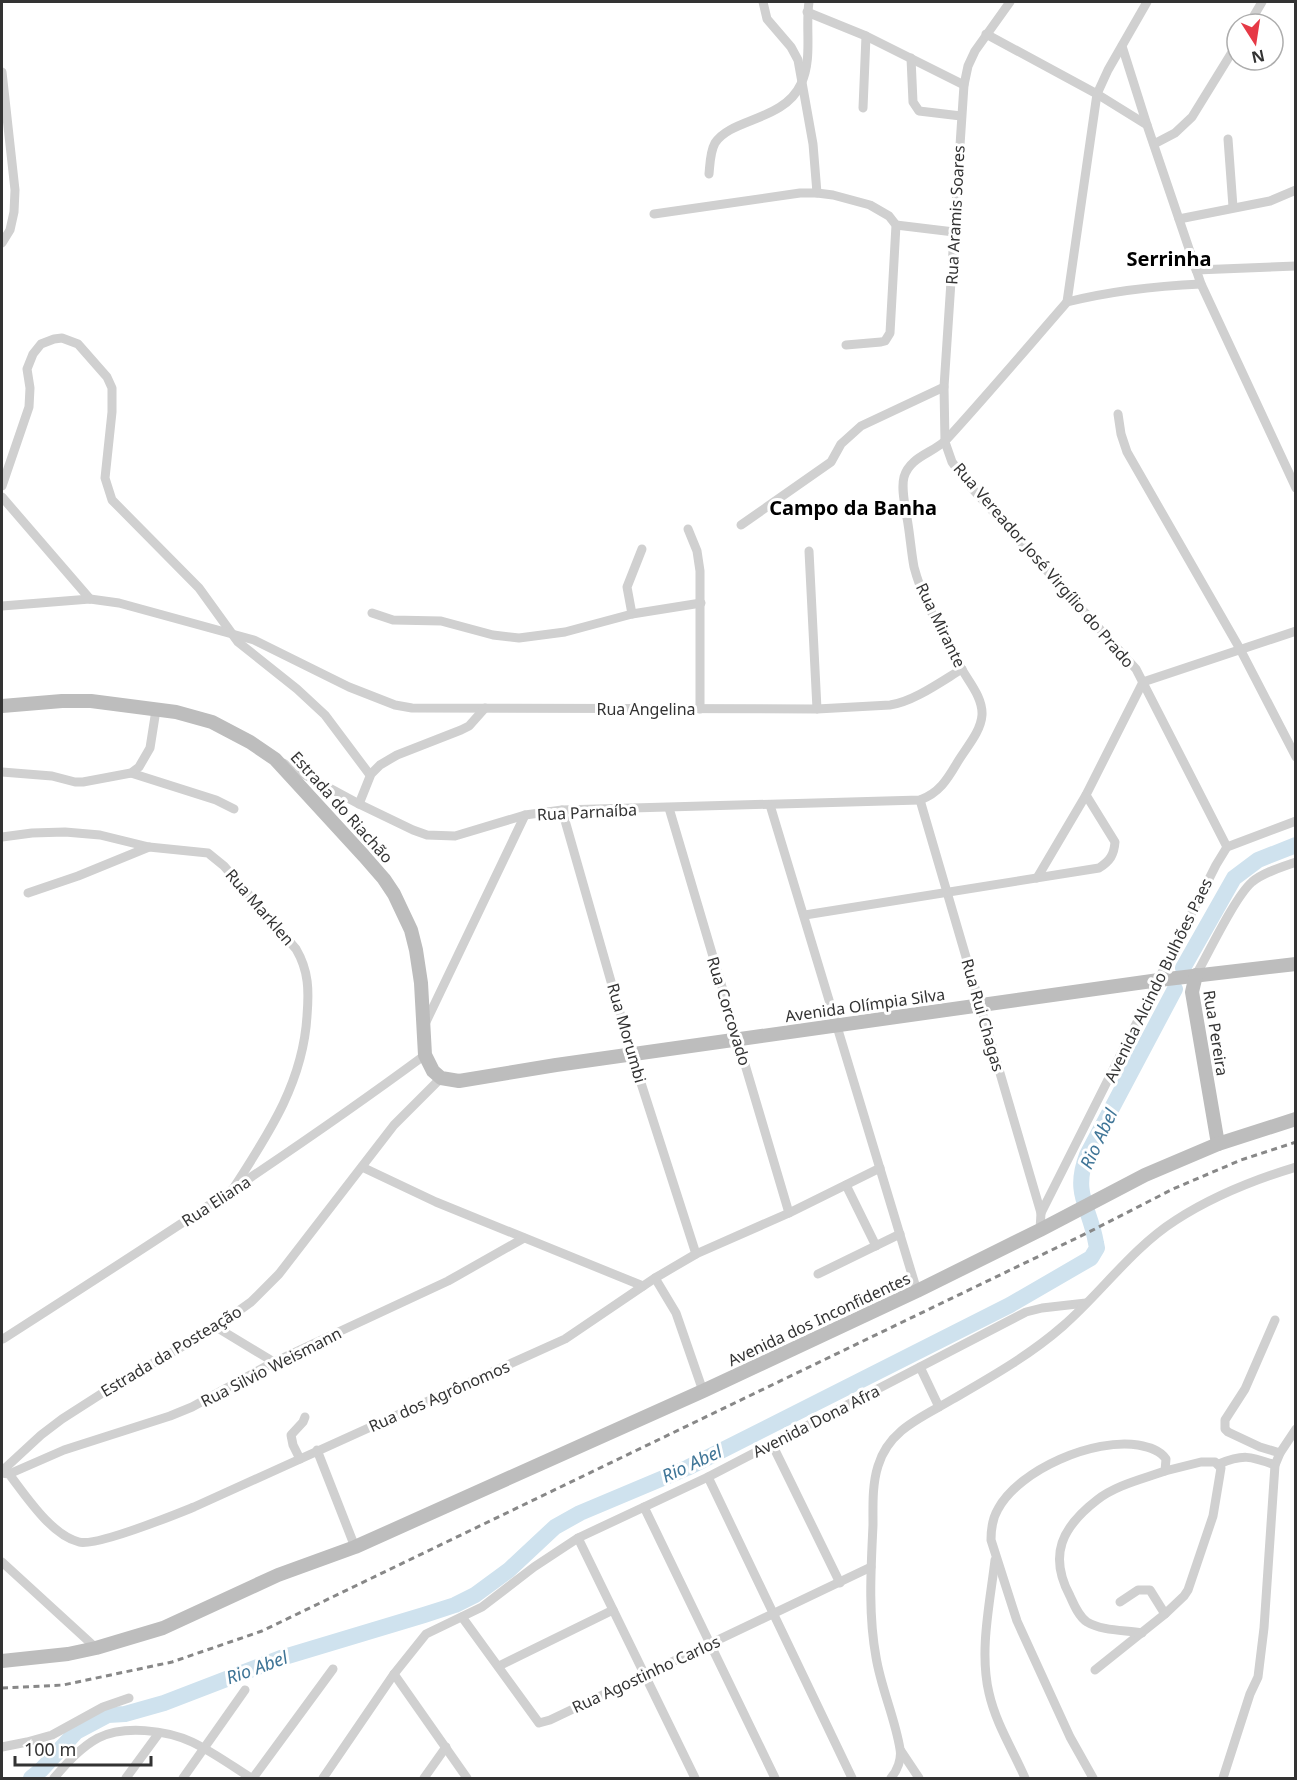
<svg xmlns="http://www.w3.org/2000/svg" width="1297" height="1780" font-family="'Noto Sans',sans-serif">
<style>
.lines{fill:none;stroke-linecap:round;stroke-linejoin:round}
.river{stroke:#cfe2ee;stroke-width:16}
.street{stroke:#d0d0d0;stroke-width:9}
.secondary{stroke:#bdbdbd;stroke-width:14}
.rail{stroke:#888;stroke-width:3;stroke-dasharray:6 4.5;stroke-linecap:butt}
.labels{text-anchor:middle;stroke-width:6;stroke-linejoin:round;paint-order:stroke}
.street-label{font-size:16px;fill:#333;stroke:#fff}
.water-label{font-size:18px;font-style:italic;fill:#3f7597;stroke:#fff}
.quarter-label{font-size:20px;font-weight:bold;fill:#000;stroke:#fff}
</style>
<rect width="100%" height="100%" fill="#fff"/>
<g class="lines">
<g class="river">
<polyline points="1183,968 1234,878 1258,860 1296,845"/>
<path d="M 31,1778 L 41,1770 L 76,1732 L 108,1715 L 125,1714 L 164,1703 L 281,1658 L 424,1615 L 455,1605 L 475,1595 L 509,1570 L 555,1527 L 580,1513 L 687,1468 L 1010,1305 L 1091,1258 L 1097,1248 L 1096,1243 C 1090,1207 1072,1194 1087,1155 L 1175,989"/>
</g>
<g class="street">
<polyline points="763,2 767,19 791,47 798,60 813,144 817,193"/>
<polyline points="1010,2 975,51 968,66 964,85 944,387 945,442 952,462 969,485 1136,669 1227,847"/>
<polyline points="807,12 866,36 964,85"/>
<polyline points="1249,24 1262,2"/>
<polyline points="986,34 1097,94 1147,125 1201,284 1296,488"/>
<polyline points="1122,46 1147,125"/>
<polyline points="911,58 913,102 919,111 961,116"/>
<polyline points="2,72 15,190 14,212 10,230 2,243"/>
<polyline points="863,108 866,36"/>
<polyline points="1228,139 1233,207"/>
<polyline points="1154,144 1175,133 1192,117 1237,44"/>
<path d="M 709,174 C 710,164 710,152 715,143 C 731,118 784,121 801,84 C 813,59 805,28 809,2"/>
<polyline points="654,214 800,193 817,193 833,195 870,205 889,216 896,225 890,333 885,341 881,342 846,345"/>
<polyline points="1179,219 1270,201 1296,190"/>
<polyline points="896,225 954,232"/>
<polyline points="1196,270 1296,266"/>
<polyline points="1067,302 1097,94 1108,70 1147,2"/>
<polyline points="1118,414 1121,434 1127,452 1240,649 1296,757"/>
<polyline points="2,486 29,407 30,388 27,369 33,354 41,344 54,339 62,338 78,344 107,377 112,388 112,412 105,478 112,500 199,588 238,642 297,689 325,715 370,775"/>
<polyline points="2,497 90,599"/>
<polyline points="741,525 831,462 841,444 861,426 944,387"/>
<polyline points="688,529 697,551 700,571 700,709"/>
<polyline points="809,551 817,709"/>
<path d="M 2,606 L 90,599 L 119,603 L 254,640 L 349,687 L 395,705 L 412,708 L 817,709 L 890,705 C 913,702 942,681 962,669"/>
<polyline points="372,613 393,620 441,621 493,635 519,638 565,632 632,614 701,603"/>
<polyline points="632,614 627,587 642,549"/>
<path d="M 283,763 L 359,804 L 413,830 L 427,835 L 455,836 L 525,815 L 562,810 L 920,800 C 939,793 947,780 957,763 C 965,749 981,732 982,715 C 983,697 968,681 960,666 C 944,635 923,602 914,567 C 911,551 910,534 907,518 C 905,505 901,489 904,477 C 910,456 934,453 947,439 C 988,394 1027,348 1067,302 C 1111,291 1156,286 1201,284"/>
<polyline points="2,772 52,776 75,782 83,782 131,773 139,767 150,748 156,710"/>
<polyline points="131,773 216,800 234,809"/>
<polyline points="920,800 1041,1213 1040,1230"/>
<polyline points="359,804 371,774 380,765 397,755 461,730 469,726 485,708"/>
<polyline points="770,805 917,1291"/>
<polyline points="669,808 789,1213"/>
<polyline points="562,810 632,1055 696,1254"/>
<path d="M 2,837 L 32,833 L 65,832 L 100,835 L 149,847 L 208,853 L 224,866 L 296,949 C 309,971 309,991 307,1016 C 303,1084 267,1136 231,1192"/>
<polyline points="1037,878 1086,795 1143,682 1296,631"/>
<polyline points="28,893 78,876 149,847"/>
<path d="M 805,915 L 1099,868 C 1110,861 1114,855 1115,842 L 1086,795"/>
<path d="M 1196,975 C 1209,952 1235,897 1252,882 C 1264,872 1282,867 1296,862"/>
<polyline points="425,1024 525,815"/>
<polyline points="362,1167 436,1202 643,1286"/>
<polyline points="846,1185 876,1246"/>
<polyline points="1041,1213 1216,865 1227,847 1296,821"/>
<polyline points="818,1274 900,1234"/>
<polyline points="655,1278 676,1313 703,1391"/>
<polyline points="1275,1320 1245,1389 1225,1420 1225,1429 1228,1432 1260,1447 1280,1453"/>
<polyline points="216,1327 274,1362"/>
<path d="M 3,1339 C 146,1247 288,1156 425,1055"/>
<polyline points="920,1367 939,1407"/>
<polyline points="772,1444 840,1583"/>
<polyline points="317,1450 355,1547"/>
<polyline points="300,1459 293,1445 291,1435 303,1422 305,1417"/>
<path d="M 1219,1464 C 1243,1454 1250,1456 1275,1465"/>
<polyline points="2,1471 41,1435 62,1419 115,1385 216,1327 251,1302 279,1274 394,1125 441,1078"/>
<path d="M 2,1473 L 9,1474 C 26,1496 51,1535 79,1542 C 96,1547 174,1515 194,1507 L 565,1339 L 655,1278 L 696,1254 L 789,1213 L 880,1168"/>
<polyline points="9,1474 64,1450 170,1416 192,1407 274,1362 448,1281 524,1238"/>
<polyline points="708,1477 852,1778"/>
<polyline points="644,1507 775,1778"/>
<polyline points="578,1538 695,1778"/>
<path d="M 995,1560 C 990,1603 979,1651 989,1693 C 996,1724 1013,1750 1025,1778"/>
<polyline points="2,1562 96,1648"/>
<polyline points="1120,1602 1138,1590 1150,1590 1165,1614"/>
<polyline points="462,1617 539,1723 550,1720 871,1567"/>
<polyline points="499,1666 613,1610"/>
<polyline points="1095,1670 1165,1614 1184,1596 1188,1590 1213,1516 1221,1468 1215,1462 1201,1462 1165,1471"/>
<polyline points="394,1674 467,1778"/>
<polyline points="2,1747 27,1742 52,1735 103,1707 129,1698"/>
<polyline points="901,1751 919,1778"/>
<path d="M 54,1778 C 66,1764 81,1747 98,1738 C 124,1725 166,1730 192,1742 C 213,1752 232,1766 251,1778"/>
<polyline points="126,1778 159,1733"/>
<polyline points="183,1778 245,1690"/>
<polyline points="253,1778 333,1669"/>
<polyline points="323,1778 394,1674 426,1634 482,1607 534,1567 578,1538 708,1477 1026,1312 1042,1308 1086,1303"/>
<polyline points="424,1778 446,1747"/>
<path d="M 891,1778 C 897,1771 902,1759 900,1749 C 895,1718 881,1688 876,1657 C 868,1613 871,1568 873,1525 C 873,1506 872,1485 878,1466 C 889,1429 923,1417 953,1399 C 991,1377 1030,1355 1063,1326 C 1101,1293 1132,1248 1176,1220 C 1213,1196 1253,1180 1296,1167"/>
<path d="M 1093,1778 L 1070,1737 L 1017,1621 L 991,1540 C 991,1529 992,1519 998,1509 C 1020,1469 1094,1438 1138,1445 C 1149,1447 1160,1450 1166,1459 L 1165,1471 C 1143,1479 1116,1485 1097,1500 C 1062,1527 1048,1555 1070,1596 C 1074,1605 1079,1617 1087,1622 C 1102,1631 1125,1630 1142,1633"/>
<polyline points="1223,1778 1250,1694 1258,1677 1264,1628 1275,1465 1280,1453 1296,1429"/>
</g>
<g class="secondary">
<polyline points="2,706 62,701 91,701 176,712 212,722 250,742 275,759 364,856 384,879 394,894 411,930 416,950 421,983 425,1055 433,1071 441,1078 459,1081 556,1065 1159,980 1296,964"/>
<polyline points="1196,975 1192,992 1218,1144"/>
<polyline points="2,1661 68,1654 96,1648 163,1628 278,1575 355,1547 703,1391 917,1291 1040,1230 1145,1175 1218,1144 1296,1119"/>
</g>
<polyline class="rail" points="2,1688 63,1685 172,1662 262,1631 1087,1233 1173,1189 1241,1160 1296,1142"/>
</g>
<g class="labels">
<g class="street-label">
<text transform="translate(955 215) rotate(-87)" y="6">Rua Aramis Soares</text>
<text transform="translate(1044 565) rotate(49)" y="6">Rua Vereador José Virgílio do Prado</text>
<text transform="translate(941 625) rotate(64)" y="6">Rua Mirante</text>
<text x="646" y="715">Rua Angelina</text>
<text transform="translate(342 807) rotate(48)" y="6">Estrada do Riachão</text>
<text transform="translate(587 812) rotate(-3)" y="6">Rua Parnaíba</text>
<text transform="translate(260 907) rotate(49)" y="6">Rua Marklen</text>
<text transform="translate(1158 980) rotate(-64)" y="6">Avenida Alcindo Bulhões Paes</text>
<text transform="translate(865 1005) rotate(-8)" y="6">Avenida Olímpia Silva</text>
<text transform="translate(729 1011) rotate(73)" y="6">Rua Corcovado</text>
<text transform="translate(983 1015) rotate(74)" y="6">Rua Rui Chagas</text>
<text transform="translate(627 1033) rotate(74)" y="6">Rua Morumbi</text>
<text transform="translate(1216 1033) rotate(81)" y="6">Rua Pereira</text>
<text transform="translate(216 1201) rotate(-33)" y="6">Rua Eliana</text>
<text transform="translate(819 1319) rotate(-25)" y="6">Avenida dos Inconfidentes</text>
<text transform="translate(171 1351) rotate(-31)" y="6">Estrada da Posteação</text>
<text transform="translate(271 1367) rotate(-27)" y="6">Rua Silvio Weismann</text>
<text transform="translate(439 1396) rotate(-24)" y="6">Rua dos Agrônomos</text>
<text transform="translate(816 1421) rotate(-27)" y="6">Avenida Dona Afra</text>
<text transform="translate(646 1674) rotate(-25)" y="6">Rua Agostinho Carlos</text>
</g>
<g class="water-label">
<text transform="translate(1099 1139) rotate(-65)" y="6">Rio Abel</text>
<text transform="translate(692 1464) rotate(-25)" y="6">Rio Abel</text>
<text transform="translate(257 1668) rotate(-20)" y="6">Rio Abel</text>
</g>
<g class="quarter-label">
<text x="1169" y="266">Serrinha</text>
<text x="853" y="515">Campo da Banha</text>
</g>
</g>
<rect width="1297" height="1780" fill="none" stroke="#333333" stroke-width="6"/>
<g transform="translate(1255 42) rotate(168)"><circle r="28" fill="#ffffff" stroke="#adadad" stroke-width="1.5"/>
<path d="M0-4.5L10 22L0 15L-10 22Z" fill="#e63946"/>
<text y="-9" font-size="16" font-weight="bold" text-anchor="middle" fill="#333333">N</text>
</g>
<path d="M15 1756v9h136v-9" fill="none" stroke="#333333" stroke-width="3"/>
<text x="24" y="1756" font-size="18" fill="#333333" stroke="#ffffff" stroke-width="4.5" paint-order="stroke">100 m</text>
</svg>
